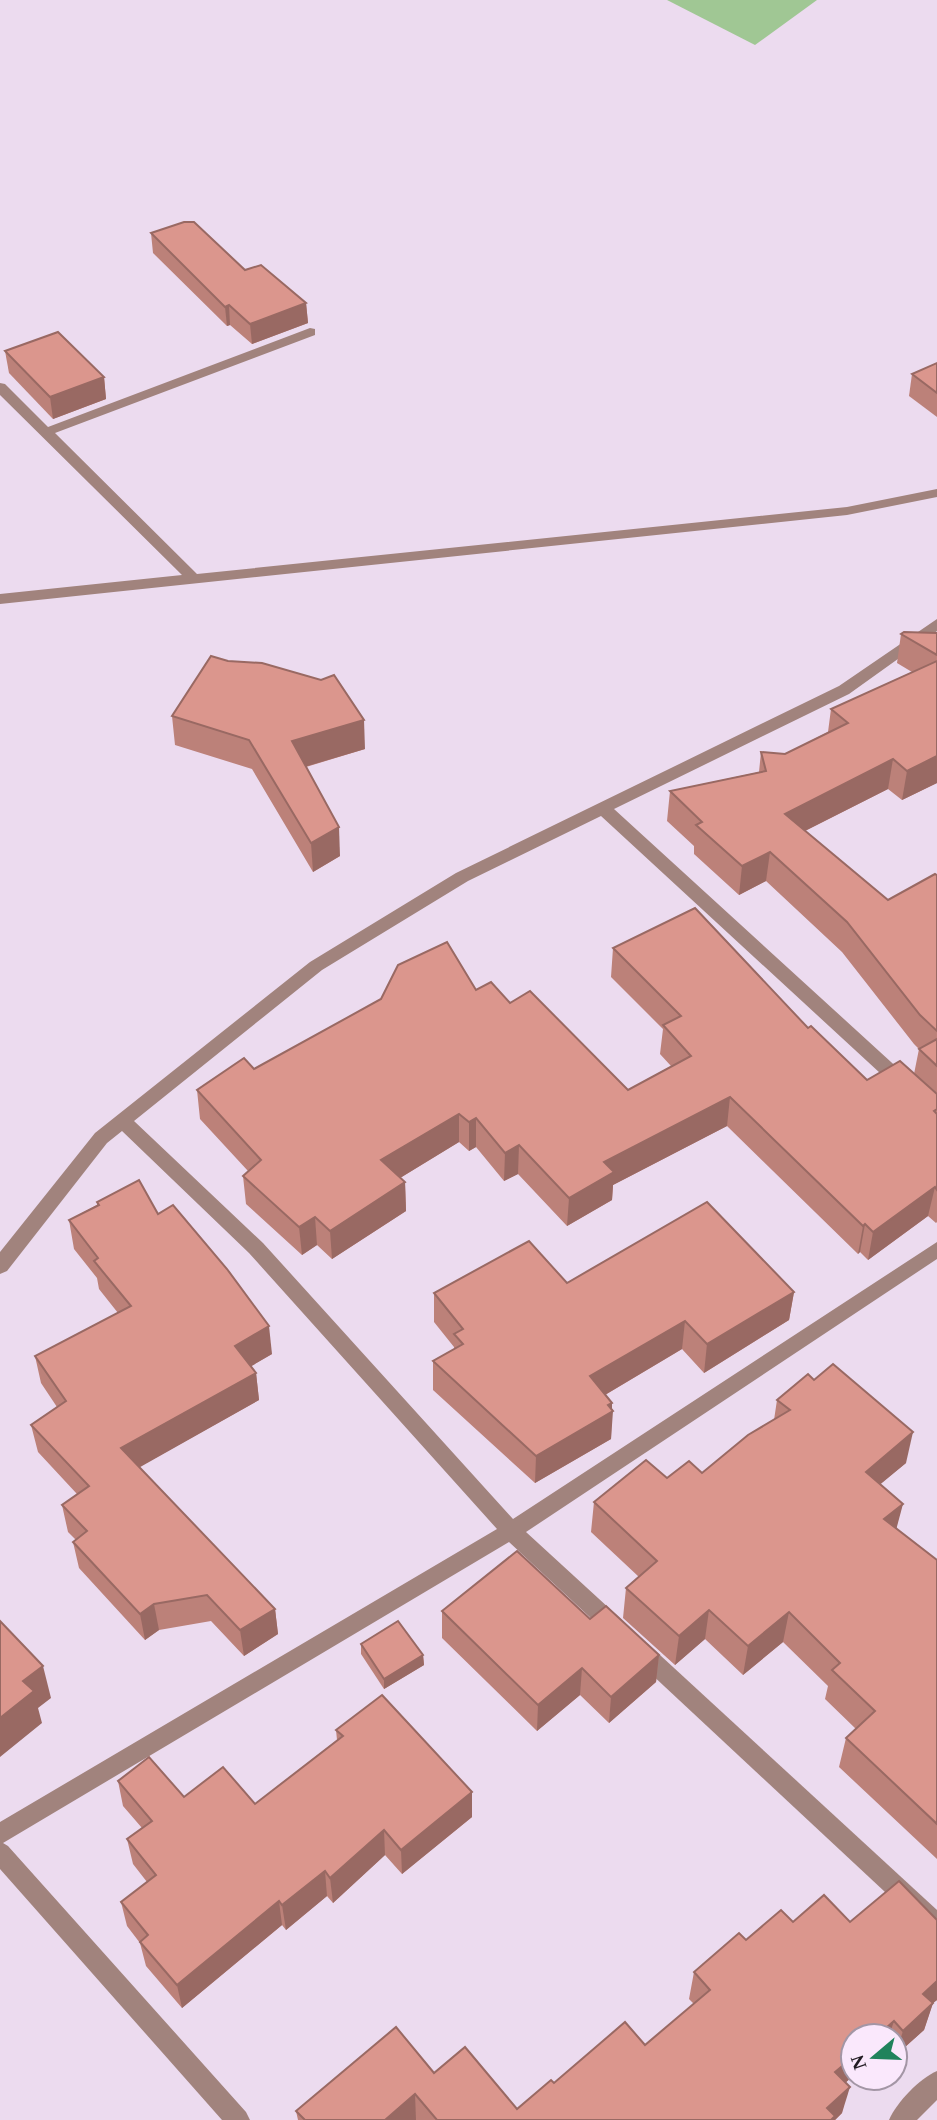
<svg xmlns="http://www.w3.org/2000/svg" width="937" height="2120" font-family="Georgia,serif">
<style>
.green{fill:#a0c794}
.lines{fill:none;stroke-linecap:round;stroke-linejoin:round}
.minor{fill:#a1837d;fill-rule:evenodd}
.wall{fill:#bc8179}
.shaded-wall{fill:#996963}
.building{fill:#db968d;stroke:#996963;stroke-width:2}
</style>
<rect width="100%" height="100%" fill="#ecdbef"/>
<polygon class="green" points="667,0 817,0 755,45"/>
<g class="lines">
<g class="minor">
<polygon points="310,328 315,329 315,335 55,433 197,574 847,507 937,489 937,497 847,515 0,604 0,594 182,575 0,395 0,383 5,384 48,427"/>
<polygon points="937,619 937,631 849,694 614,809 937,1104 937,1122 931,1120 601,816 468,881 322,970 134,1121 263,1243 513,1519 937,1242 937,1259 526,1532 622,1620 625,1627 622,1634 615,1636 608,1634 509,1542 3,1843 8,1846 246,2112 250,2120 222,2120 0,1869 0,1822 497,1529 249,1253 122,1131 107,1143 7,1271 0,1274 0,1252 95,1133 310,962 456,873 839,686"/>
<polygon points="641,1642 648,1644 937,1910 937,1936 929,1933 634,1658 631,1651 634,1644"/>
<path d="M 937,2071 L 937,2100 L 917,2120 L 889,2120 C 896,2103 920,2078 937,2071 Z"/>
</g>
</g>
<g class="wall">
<polygon points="151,233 245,270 306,303 308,323 252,344 230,325 227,326 153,253"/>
<polygon points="5,351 104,377 106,399 53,419 9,373"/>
<polygon points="937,363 937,417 909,396 912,374"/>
<polygon points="937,633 937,783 902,800 888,789 805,831 888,900 937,875 937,1222 936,1223 928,1216 868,1260 860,1252 858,1254 727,1126 613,1185 612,1200 567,1226 518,1174 504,1181 476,1147 469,1151 459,1142 400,1178 405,1182 406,1211 332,1259 317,1245 302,1255 246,1204 243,1176 248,1171 200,1119 197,1090 254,1069 476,990 510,1003 628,1090 671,1066 660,1054 663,1029 611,977 613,948 808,1028 867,1080 914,1074 919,1049 914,1044 842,952 766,881 739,895 694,854 694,846 667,821 670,791 759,772 761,752 785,754 828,732 831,709 912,672 897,663 901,634"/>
<polygon points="172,716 365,749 306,767 340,856 313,872 252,769 175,745"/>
<polygon points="97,1202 158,1214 272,1354 251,1366 256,1373 259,1400 139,1467 275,1609 278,1634 244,1656 211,1621 159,1630 145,1640 79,1568 73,1542 76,1540 68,1532 62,1505 77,1494 38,1452 31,1425 57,1407 41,1383 35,1356 118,1313 99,1289 97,1278 74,1249 69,1220 97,1205"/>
<polygon points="567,1283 794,1292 789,1320 704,1373 682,1349 605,1395 612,1409 611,1439 535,1483 433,1390 433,1361 454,1349 454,1347 434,1322 434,1293"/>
<polygon points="777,1400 906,1463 880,1484 897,1529 937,1560 937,1859 839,1767 846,1738 856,1729 825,1699 828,1686 783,1642 743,1675 705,1639 675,1665 623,1618 626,1588 639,1577 591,1532 594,1502 667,1478 702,1473 774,1420"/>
<polygon points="442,1611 590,1619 659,1655 656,1682 609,1723 580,1695 537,1731 442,1638"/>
<polygon points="361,1644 423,1655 424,1665 384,1689 361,1654"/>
<polygon points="336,1730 472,1792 472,1817 402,1874 385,1855 333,1903 327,1896 286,1930 282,1925 182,2008 146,1966 140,1943 127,1926 121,1902 147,1882 133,1864 127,1839 142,1828 123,1806 118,1781 184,1797 255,1804 337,1740"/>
<polygon points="937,1920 937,2000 933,2003 924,2030 895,2056 895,2036 853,2036 853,2076 845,2083 842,2113 835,2120 298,2120 296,2111 434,2073 517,2109 554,2083 645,2045 694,2004 689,1999 694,1972 746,1940 793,1922 850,1922"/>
</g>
<g class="shaded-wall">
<polygon points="306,303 308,323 252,344 250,324"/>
<polygon points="229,305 230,325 227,326 225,307"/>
<polygon points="104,377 106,399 53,419 50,397"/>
<polygon points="364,720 365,749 294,770 292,741"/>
<polygon points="937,756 937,783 902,800 907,771"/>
<polygon points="893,759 888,789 781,843 785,814"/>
<polygon points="339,827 340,856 313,872 311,843"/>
<polygon points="770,852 766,881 739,895 742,866"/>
<polygon points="730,1097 727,1126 613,1185 612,1200 567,1226 569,1198 604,1162"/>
<polygon points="459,1114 459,1142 382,1189 381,1160"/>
<polygon points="476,1118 476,1147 469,1151 469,1122"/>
<polygon points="519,1145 518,1174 504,1181 505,1153"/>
<polygon points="405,1182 406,1211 332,1259 330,1231"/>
<polygon points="935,1187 928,1216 868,1260 873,1232"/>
<polygon points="315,1217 317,1245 302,1255 299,1227"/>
<polygon points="865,1224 860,1252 858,1254 863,1226"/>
<polygon points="794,1292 789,1320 704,1373 707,1344"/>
<polygon points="685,1321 682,1349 588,1405 590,1376"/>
<polygon points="269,1326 272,1354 238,1374 235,1346"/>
<polygon points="256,1373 259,1400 126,1475 121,1448"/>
<polygon points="612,1403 612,1411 613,1411 611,1439 535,1483 536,1456"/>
<polygon points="913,1432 906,1463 859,1502 866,1472"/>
<polygon points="903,1504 895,1534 884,1519"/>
<polygon points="154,1604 159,1630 145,1640 140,1614"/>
<polygon points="275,1609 278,1634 244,1656 240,1630"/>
<polygon points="709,1610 705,1639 675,1665 679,1636"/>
<polygon points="789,1612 783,1642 743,1675 748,1646"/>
<polygon points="423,1655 424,1665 384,1689 384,1679"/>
<polygon points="659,1655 656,1682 609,1723 611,1697"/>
<polygon points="43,1666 51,1698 38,1708 42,1723 0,1757 0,1718 23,1681"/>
<polygon points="582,1668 580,1695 537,1731 538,1705"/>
<polygon points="472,1792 472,1817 402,1874 401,1850"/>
<polygon points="384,1830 385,1855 333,1903 330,1878"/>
<polygon points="325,1871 327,1896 286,1930 282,1905"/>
<polygon points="279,1901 282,1925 182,2008 177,1985"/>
<polygon points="937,1981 937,2000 933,2003 924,2030 895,2056 903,2031 923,1994"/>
<polygon points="894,2021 889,2036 877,2036"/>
<polygon points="853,2057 853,2076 828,2098 835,2072"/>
<polygon points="850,2087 842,2113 835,2120 824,2120 827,2108"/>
<polygon points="415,2094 416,2120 385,2120"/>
</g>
<g class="building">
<polygon points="184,222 194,222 245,270 261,265 306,303 250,324 229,305 225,307 151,233"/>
<polygon points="58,332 104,377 50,397 5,351"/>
<polygon points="937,363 937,393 912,374"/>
<polygon points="904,632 937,633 937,655 901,634"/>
<polygon points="211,656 228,661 262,663 321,680 334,675 364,720 292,741 339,827 311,843 249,740 172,716"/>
<polygon points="937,661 937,756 907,771 893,759 785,814 888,900 935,874 937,875 937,1031 920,1015 847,922 770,852 742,866 696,825 702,822 670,791 766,771 761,752 785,754 848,723 831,709"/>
<polygon points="695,908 808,1028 811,1026 867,1080 900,1061 937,1094 937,1109 934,1111 937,1114 937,1190 935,1187 873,1232 865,1224 863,1226 730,1097 604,1162 614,1172 569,1198 519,1145 505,1153 476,1118 469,1122 459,1114 381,1160 405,1182 330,1231 315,1217 299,1227 243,1176 261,1160 197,1090 244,1058 254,1069 381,999 398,965 447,942 476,990 491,982 510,1003 530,991 628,1090 691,1056 663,1025 681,1016 613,948"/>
<polygon points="937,1039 937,1066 919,1049"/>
<polygon points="139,1180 158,1214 173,1205 227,1269 269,1326 235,1346 256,1373 121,1448 275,1609 240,1630 207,1595 154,1604 140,1614 73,1542 87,1531 62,1505 89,1486 31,1425 66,1401 35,1356 131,1306 94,1261 98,1258 69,1220 99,1205 97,1202"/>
<polygon points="707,1202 794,1292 707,1344 685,1321 590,1376 612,1403 608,1405 613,1411 536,1456 433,1361 463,1344 454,1334 463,1329 434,1293 529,1241 567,1283"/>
<polygon points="833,1364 913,1432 866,1472 903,1504 884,1519 937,1560 937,1824 846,1738 875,1711 832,1670 840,1663 789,1612 748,1646 709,1610 679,1636 626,1588 657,1561 594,1502 646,1460 667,1478 689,1461 702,1473 748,1435 790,1410 777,1400 808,1374 814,1380"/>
<polygon points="517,1551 590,1619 606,1606 659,1655 611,1697 582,1668 538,1705 442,1611"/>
<polygon points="0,1621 43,1666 23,1681 34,1691 0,1718"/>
<polygon points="398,1621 423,1655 384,1679 361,1644"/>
<polygon points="382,1695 472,1792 401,1850 384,1830 330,1878 325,1871 282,1905 279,1901 177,1985 140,1942 148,1935 121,1902 156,1875 127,1839 152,1821 118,1781 149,1757 184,1797 223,1767 255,1804 343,1736 336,1730"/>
<polygon points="899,1881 937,1920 937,1981 923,1994 933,2003 903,2031 894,2021 877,2036 853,2036 853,2057 835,2072 850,2087 827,2108 835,2116 831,2120 437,2120 415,2094 385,2120 305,2120 296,2111 396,2027 434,2073 465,2047 517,2109 551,2080 554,2083 625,2022 645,2045 710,1990 694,1972 739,1933 746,1940 781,1910 793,1922 824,1895 850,1922"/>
</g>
<g transform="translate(874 2057) rotate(251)"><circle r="33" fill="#fae8fc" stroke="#a396a5" stroke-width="2"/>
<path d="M0-5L12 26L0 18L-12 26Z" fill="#20835c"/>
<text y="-10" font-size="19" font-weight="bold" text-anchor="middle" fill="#211b22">N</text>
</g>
</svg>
